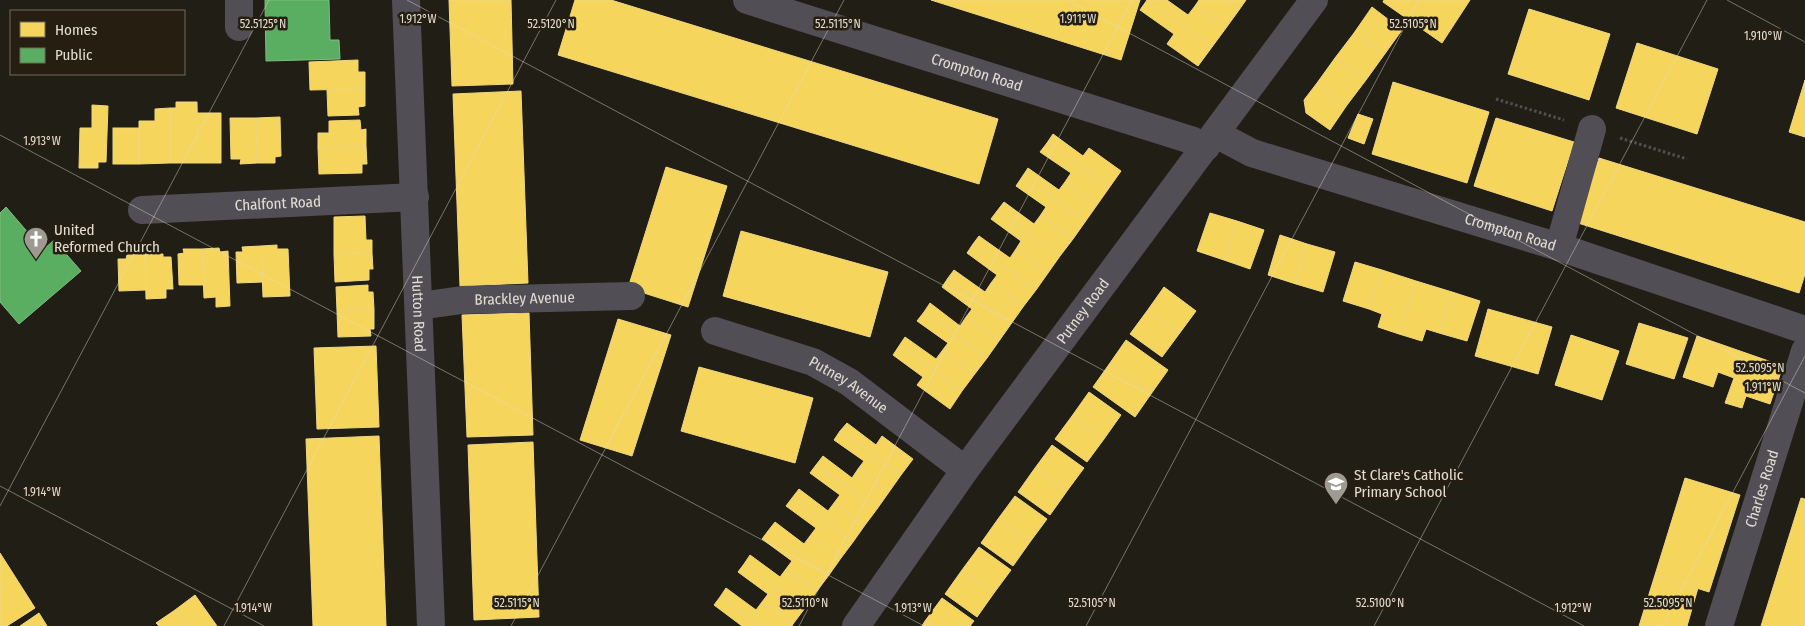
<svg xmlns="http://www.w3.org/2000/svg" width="1805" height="626" font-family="'Fira Sans Condensed',sans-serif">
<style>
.homes{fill:#f6d55c;stroke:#f0d780}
.public{fill:#5aae61;stroke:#83bc83}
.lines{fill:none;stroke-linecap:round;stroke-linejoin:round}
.path{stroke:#524f51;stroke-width:3;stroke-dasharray:2.5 2.5;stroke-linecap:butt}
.minor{stroke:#524e55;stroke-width:28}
.ticks{fill:none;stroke:#e2ddd3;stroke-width:1;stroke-opacity:0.45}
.labels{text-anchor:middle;stroke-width:5;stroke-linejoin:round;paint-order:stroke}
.street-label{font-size:15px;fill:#e2ddd3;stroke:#261f11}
.poi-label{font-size:15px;fill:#e2ddd3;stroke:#261f11;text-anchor:start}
.ticks-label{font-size:12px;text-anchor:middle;fill:#e2ddd3;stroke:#261f11;stroke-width:5;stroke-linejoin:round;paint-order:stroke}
</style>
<rect width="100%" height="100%" fill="#211e16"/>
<g class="homes">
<polygon points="449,0 511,0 513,84 452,86"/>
<polygon points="575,0 611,0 998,119 979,184 558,55"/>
<polygon points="931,0 1140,0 1121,60"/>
<polygon points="1147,0 1212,47 1198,66 1167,44 1174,34 1140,10"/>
<polygon points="1147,0 1167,0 1188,15 1195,6 1226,28 1212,47"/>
<polygon points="1199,0 1226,0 1239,10 1226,28 1195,6"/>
<polygon points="1226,0 1246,0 1239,10"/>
<polygon points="1384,0 1470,0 1442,43 1383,2"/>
<polygon points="1372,7 1402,30 1384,55 1354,33"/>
<polygon points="1529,9 1610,34 1589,100 1508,74"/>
<polygon points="1354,33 1384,55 1366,80 1335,58"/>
<polygon points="1637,43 1718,69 1697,134 1616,108"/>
<polygon points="1335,58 1366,80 1347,105 1317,83"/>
<polygon points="358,60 358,72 365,72 365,89 310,90 309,62"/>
<polygon points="1805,80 1805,137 1789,132"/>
<polygon points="1393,82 1489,112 1467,183 1372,154"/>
<polygon points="1317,83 1347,105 1330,130 1306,113 1304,100"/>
<polygon points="365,89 365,106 358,107 359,115 328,116 327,90"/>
<polygon points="521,91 528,283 460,286 453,94"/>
<polygon points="176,102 197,102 198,163 170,163 170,108 176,108"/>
<polygon points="92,105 108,106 106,162 98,162 98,168 79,168 80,128 92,128"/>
<polygon points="170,108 170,163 139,164 139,121 155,121 155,109"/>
<polygon points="197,113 221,113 221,163 198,163"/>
<polygon points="1358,114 1373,119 1364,144 1348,138"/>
<polygon points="280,117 281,156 275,157 275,163 257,163 256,118"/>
<polygon points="230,118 256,118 257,163 240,164 241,159 231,159"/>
<polygon points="1496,118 1574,142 1552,211 1474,186"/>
<polygon points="360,120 361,130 366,129 366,146 318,148 318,133 329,133 329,121"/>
<rect x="113" y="128" width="26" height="36"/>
<polygon points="1053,134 1083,156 1089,148 1121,171 1109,188 1047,143"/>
<polygon points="1047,143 1109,188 1097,205 1065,182 1071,173 1040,152"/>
<polygon points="366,146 367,164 362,164 362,173 319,174 318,148"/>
<polygon points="1599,158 1805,222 1805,274 1799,293 1578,223"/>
<polygon points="666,167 727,186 688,307 628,288"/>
<polygon points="1028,168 1059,190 1065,182 1097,205 1085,222 1022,177"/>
<polygon points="1022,177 1085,222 1073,239 1040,216 1046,207 1016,186"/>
<polygon points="1004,202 1034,224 1040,216 1073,239 1060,256 997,211"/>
<polygon points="997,211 1060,256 1048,273 1016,249 1021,241 991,219"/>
<polygon points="1210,213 1237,221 1224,260 1197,251"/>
<polygon points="365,216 366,240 372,240 372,253 334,254 334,217"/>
<polygon points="1237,221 1264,230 1250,269 1224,260"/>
<polygon points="741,231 888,272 870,337 723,296"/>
<polygon points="1280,235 1307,244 1296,284 1268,275"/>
<polygon points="979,236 1010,258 1016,249 1048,273 1036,290 973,244"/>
<polygon points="973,244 1036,290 1023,307 991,283 997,275 967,253"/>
<polygon points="1307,244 1335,252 1323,292 1296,284"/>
<polygon points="277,245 277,249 288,249 290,296 263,297 261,246"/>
<polygon points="261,246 263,282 237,283 236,252 243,252 242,247"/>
<polygon points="219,248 220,252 228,251 230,306 216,307 216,297 204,298 202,249"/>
<polygon points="183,249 202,249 204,285 179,285 178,254 184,253"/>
<polygon points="372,253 373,269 369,269 369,280 335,282 334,254"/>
<polygon points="145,254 146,290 119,291 118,259 126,259 127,255"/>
<polygon points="145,254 163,254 163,257 171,257 173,289 166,289 166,298 146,299"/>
<polygon points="1355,262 1382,270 1369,309 1343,301"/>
<polygon points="954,270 985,292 991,283 1023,307 1011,324 948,278"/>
<polygon points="1382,270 1416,281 1399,334 1378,327 1382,314 1369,309"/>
<polygon points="948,278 1011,324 999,341 966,317 972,309 942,287"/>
<polygon points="1416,281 1452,292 1439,333 1426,329 1422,341 1399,334"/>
<polygon points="368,285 368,292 373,292 374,309 337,311 336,287"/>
<polygon points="1164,287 1196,311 1179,334 1147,311"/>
<polygon points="1452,292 1480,301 1467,341 1439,333"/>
<polygon points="930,303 960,326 966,317 999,341 987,358 924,312"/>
<polygon points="374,309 374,329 370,329 371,336 338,337 337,311"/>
<polygon points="1488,309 1552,327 1538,374 1475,356"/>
<polygon points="1147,311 1179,334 1162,357 1130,334"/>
<polygon points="924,312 987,358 974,375 942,351 948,343 917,321"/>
<polygon points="529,313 533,435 467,437 462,315"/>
<polygon points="618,319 671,335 632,456 580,440"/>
<polygon points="1639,323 1688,338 1674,379 1626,364"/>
<polygon points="1571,335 1619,351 1602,400 1555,385"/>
<polygon points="1697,336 1783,366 1770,404 1746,396 1742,408 1725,403 1734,378 1718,372 1713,387 1683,377"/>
<polygon points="905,337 936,359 942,351 974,375 962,391 899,346"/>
<polygon points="1126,340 1168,370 1151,394 1110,363"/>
<polygon points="376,346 379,427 317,429 314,348"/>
<polygon points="899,346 962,391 950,409 917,385 923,377 893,355"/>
<polygon points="1110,363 1151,394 1135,417 1093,387"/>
<polygon points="699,367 813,398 795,463 681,431"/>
<polygon points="1089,392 1121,415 1104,439 1072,416"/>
<polygon points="1072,416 1104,439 1087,462 1055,439"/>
<polygon points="847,423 876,445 882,436 913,459 901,475 840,431"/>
<polygon points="840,431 901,475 889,492 858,469 864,461 834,440"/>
<polygon points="379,436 386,626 313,626 306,439"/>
<polygon points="533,442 539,617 474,620 468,445"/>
<polygon points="1052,445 1084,468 1067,491 1035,468"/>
<polygon points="823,456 852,478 858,469 889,492 877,509 816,465"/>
<polygon points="816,465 877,509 865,525 834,503 840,495 810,473"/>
<polygon points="1035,468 1067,491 1050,515 1018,492"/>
<polygon points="1685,478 1740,495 1709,592 1655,575"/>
<polygon points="799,489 828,511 834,503 865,525 853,542 792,498"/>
<polygon points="1015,496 1047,519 1030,542 998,519"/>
<polygon points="792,498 853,542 841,558 810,536 816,528 786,506"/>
<polygon points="1801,498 1805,499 1805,626 1761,626"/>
<polygon points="998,519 1030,542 1013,566 981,543"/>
<polygon points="775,522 804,544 810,536 841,558 829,575 768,531"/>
<polygon points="768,531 829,575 817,591 786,569 792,561 762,539"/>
<polygon points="979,547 1011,570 994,593 962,570"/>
<polygon points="0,553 35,608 7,626 0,626"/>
<polygon points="750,555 780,577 786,569 817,591 805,608 744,564"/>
<polygon points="744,564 805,608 793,624 762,602 768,594 738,572"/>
<polygon points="962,570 994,593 977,617 945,594"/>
<polygon points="1655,575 1698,588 1687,626 1639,626"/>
<polygon points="726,588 756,610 762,602 793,624 792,626 760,626 720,597"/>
<polygon points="195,595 217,626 187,626 175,610"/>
<polygon points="720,597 760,626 742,626 714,605"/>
<polygon points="942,598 974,621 970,626 932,626 925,621"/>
<polygon points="175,610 187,626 159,626 156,623"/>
<polygon points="39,613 47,626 20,626"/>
<polygon points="925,621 932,626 922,626"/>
</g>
<g class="public">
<polygon points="265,0 329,0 330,40 339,40 340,59 266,61"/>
<polygon points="6,207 43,250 54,240 81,271 19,324 0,302 0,213"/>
</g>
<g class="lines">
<g class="path">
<polyline points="1496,99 1564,120"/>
<polyline points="1620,138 1687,159"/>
</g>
<g class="minor">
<path id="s1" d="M 406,0 L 431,626"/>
<path id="s2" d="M 747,0 L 1191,140 L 1206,147"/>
<polyline points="239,27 239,0"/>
<path id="s3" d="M 1216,134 L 1252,153 L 1559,247 L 1805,330"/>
<path id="s4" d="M 142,210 L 415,197"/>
<polyline points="1559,247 1592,129"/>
<path id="s5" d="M 419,306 L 462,300 L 631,296"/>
<path id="s6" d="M 715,331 L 813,362 L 849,382 L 965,470"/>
<path id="s7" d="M 856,626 L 965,470 L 1314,0"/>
<path id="s8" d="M 1719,626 L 1805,351"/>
</g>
</g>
<path class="ticks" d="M 407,0 L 1584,626M 1067,0 L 1805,393M 1727,0 L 1805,42M 0,135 L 924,626M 0,486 L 264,626M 0,506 L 269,0M 224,626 L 556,0M 511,626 L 844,0M 799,626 L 1132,0M 1086,626 L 1419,0M 1374,626 L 1707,0M 1662,626 L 1805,356"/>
<defs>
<symbol id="church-pin" viewBox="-11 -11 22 30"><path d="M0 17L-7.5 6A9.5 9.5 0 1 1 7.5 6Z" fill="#9e9a91" stroke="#261f11"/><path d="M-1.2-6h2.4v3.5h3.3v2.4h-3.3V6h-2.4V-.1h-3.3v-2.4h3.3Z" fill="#fff"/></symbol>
<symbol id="school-pin" viewBox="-11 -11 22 30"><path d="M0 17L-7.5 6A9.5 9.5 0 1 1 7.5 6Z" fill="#9e9a91" stroke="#261f11"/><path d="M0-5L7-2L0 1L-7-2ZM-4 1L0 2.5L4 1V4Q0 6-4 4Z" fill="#fff"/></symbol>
</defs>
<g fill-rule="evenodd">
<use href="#church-pin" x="22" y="225" width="28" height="38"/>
<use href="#school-pin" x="1322" y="470" width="28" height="38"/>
</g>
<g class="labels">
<g class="street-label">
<text dy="5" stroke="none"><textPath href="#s2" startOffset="241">Crompton Road</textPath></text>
<text dy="5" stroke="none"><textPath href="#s4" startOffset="136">Chalfont Road</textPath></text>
<text dy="5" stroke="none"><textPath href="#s3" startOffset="311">Crompton Road</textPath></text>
<text dy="5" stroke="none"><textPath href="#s5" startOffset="106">Brackley Avenue</textPath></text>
<text dy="5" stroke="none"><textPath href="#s7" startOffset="388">Putney Road</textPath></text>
<text dy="5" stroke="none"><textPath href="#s1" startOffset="314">Hutton Road</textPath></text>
<text dy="5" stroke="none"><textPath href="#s6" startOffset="145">Putney Avenue</textPath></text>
<text dy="5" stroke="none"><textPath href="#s8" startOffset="144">Charles Road</textPath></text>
</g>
<g class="poi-label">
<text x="54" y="235">United<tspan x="54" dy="17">Reformed Church</tspan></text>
<text x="1354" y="480">St Clare's Catholic<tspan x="1354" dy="17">Primary School</tspan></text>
</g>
</g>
<g class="ticks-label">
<text x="418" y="23">1.912°W</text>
<text x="1078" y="23">1.911°W</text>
<text x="1413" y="28">52.5105°N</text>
<text x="263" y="28">52.5125°N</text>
<text x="551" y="28">52.5120°N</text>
<text x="838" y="28">52.5115°N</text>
<text x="1763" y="40">1.910°W</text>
<text x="42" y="145">1.913°W</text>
<text x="1760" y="372">52.5095°N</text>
<text x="1763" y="391">1.911°W</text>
<text x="42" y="496">1.914°W</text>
<text x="517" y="607">52.5115°N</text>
<text x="805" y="607">52.5110°N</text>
<text x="1092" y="607">52.5105°N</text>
<text x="1380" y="607">52.5100°N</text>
<text x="1668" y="607">52.5095°N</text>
<text x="253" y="612">1.914°W</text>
<text x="913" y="612">1.913°W</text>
<text x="1573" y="612">1.912°W</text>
</g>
<rect x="10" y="10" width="175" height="65" fill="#261f11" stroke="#716b5f"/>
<rect x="20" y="22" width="25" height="15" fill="#f6d55c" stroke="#716b5f"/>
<text x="55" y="35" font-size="15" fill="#e2ddd3">Homes</text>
<rect x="20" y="48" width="25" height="15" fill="#5aae61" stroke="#716b5f"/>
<text x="55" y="60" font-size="15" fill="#e2ddd3">Public</text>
</svg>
